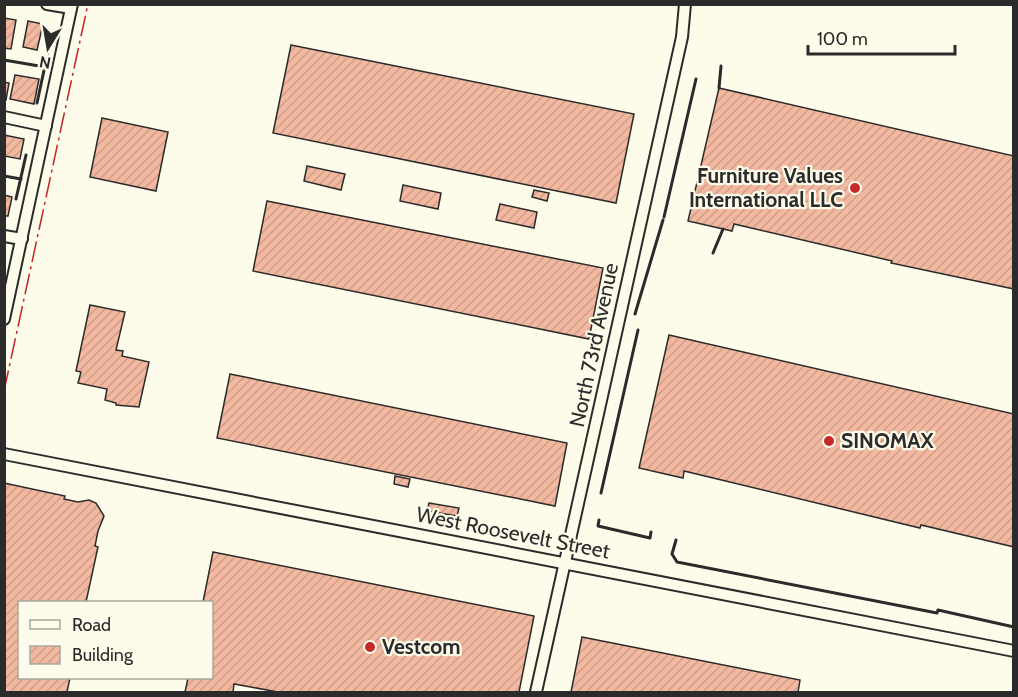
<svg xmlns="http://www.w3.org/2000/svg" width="1018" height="697" font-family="Cabin,sans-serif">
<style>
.building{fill:url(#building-hatch);stroke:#2b2b2b;stroke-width:1.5}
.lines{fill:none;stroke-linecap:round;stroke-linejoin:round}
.minor-casing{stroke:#2b2b2b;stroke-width:14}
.minor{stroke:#fdfbea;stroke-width:10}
.wall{stroke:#2b2b2b;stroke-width:3}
.power{stroke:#c62828;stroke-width:1.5;stroke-dasharray:21 4.5 3 4.5;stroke-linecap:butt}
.poi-dot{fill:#c62828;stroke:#fdfbea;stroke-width:2}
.labels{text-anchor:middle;stroke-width:4.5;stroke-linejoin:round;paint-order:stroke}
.poi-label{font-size:21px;font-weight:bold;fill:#2b2b2b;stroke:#fdfbea;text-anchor:start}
.street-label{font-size:21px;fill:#2b2b2b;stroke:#fdfbea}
</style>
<defs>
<pattern id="building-hatch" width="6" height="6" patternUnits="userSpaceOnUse" patternTransform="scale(1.5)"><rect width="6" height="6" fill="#f2b8a0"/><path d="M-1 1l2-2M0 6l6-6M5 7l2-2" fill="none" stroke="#d09e8a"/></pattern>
</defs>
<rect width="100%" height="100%" fill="#fdfbea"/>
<g class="building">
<polygon points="4,18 16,20 11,49 4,48"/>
<polygon points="28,21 43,24 37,50 23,47"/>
<polygon points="291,45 634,114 616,203 273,133"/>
<polygon points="15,75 39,79 34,104 10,99"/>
<polygon points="4,82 9,83 6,100 4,100"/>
<polygon points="719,88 1014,156 1014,289 891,263 892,261 734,224 732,231 688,221"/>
<polygon points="102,118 168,132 156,191 90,177"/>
<polygon points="4,135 24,139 20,159 4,156"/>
<polygon points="307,166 345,174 341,190 304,181"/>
<polygon points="403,185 441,193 438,209 400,201"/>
<polygon points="534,190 549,193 547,201 532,197"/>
<polygon points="4,195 12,197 8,216 4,216"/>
<polygon points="267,201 603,268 589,339 253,271"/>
<polygon points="500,204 537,212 534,228 496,220"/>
<polygon points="90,305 125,312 116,350 123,351 122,356 149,362 139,407 116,405 116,403 105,400 107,389 78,383 81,372 76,371"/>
<polygon points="669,335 1014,414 1014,547 921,525 920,528 684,471 683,478 639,468"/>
<polygon points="230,374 567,443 555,506 217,438"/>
<polygon points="395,476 410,479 408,487 394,484"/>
<polygon points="4,483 65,496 64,499 78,502 89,500 96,503 104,516 98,531 95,546 98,547 86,602 20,602 20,678 70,678 67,692 4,692"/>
<polygon points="429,503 459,508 457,516 427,511"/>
<polygon points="213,552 534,616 519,692 278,692 234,684 233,692 185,692 188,678 212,678 212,602 203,602"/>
<polygon points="582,637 800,680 798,692 571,692"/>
</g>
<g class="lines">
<defs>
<g id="minor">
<polyline points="47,4 71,8"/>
<polyline points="4,117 46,126"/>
<polyline points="4,236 22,239"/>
<polyline points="4,319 72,4"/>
<polyline points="4,454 1014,651"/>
<polyline points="536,692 682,37 685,4"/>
</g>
</defs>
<use href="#minor" class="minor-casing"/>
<use href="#minor" class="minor"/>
<g class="wall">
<polyline points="4,60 45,67"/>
<polyline points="719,88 721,66"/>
<polyline points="37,103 52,33"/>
<polyline points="4,176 21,179"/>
<polyline points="16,199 26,155"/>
<polyline points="664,217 696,79"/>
<polyline points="713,253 723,229"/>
<polyline points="635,314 663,220"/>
<polyline points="601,493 638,330"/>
<polyline points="599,520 598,526 650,538 651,532"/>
<polyline points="676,540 672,554 677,562 937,613 938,610 1014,627"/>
</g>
<polyline class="power" points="4,391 88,4"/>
</g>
<g class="poi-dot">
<circle cx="855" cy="188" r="6"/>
<circle cx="829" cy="441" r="6"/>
<circle cx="370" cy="647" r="6"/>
</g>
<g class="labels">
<g class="poi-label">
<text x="843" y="183" text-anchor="end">Furniture Values<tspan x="843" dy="24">International LLC</tspan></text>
<text x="841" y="448">SINOMAX</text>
<text x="382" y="654">Vestcom</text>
</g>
<g class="street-label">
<text transform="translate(594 345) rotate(-78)" y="7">North 73rd Avenue</text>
<text transform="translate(513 533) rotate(11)" y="7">West Roosevelt Street</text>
</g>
</g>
<rect width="1018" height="697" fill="none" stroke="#2b2b2b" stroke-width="12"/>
<rect x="18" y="601" width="195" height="78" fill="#fdfbea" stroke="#a9a89e" stroke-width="1.5"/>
<rect x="30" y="620" width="30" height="9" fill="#fdfbea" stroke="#a9a89e" stroke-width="1.5"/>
<text x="72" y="631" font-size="18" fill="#2b2b2b">Road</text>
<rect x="30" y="646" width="30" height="18" fill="url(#building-hatch)" stroke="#a9a89e" stroke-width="1.5"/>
<text x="72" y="661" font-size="18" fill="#2b2b2b">Building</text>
<g transform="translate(48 48) rotate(191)" stroke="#fdfbea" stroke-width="4.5" paint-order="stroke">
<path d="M0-4.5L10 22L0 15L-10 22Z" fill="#2b2b2b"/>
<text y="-9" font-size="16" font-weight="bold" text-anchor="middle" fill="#2b2b2b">N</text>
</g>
<path d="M808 45v9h147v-9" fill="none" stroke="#2b2b2b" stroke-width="3"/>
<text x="817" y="45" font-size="18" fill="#2b2b2b" stroke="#fdfbea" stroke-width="4.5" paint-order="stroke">100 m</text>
</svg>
